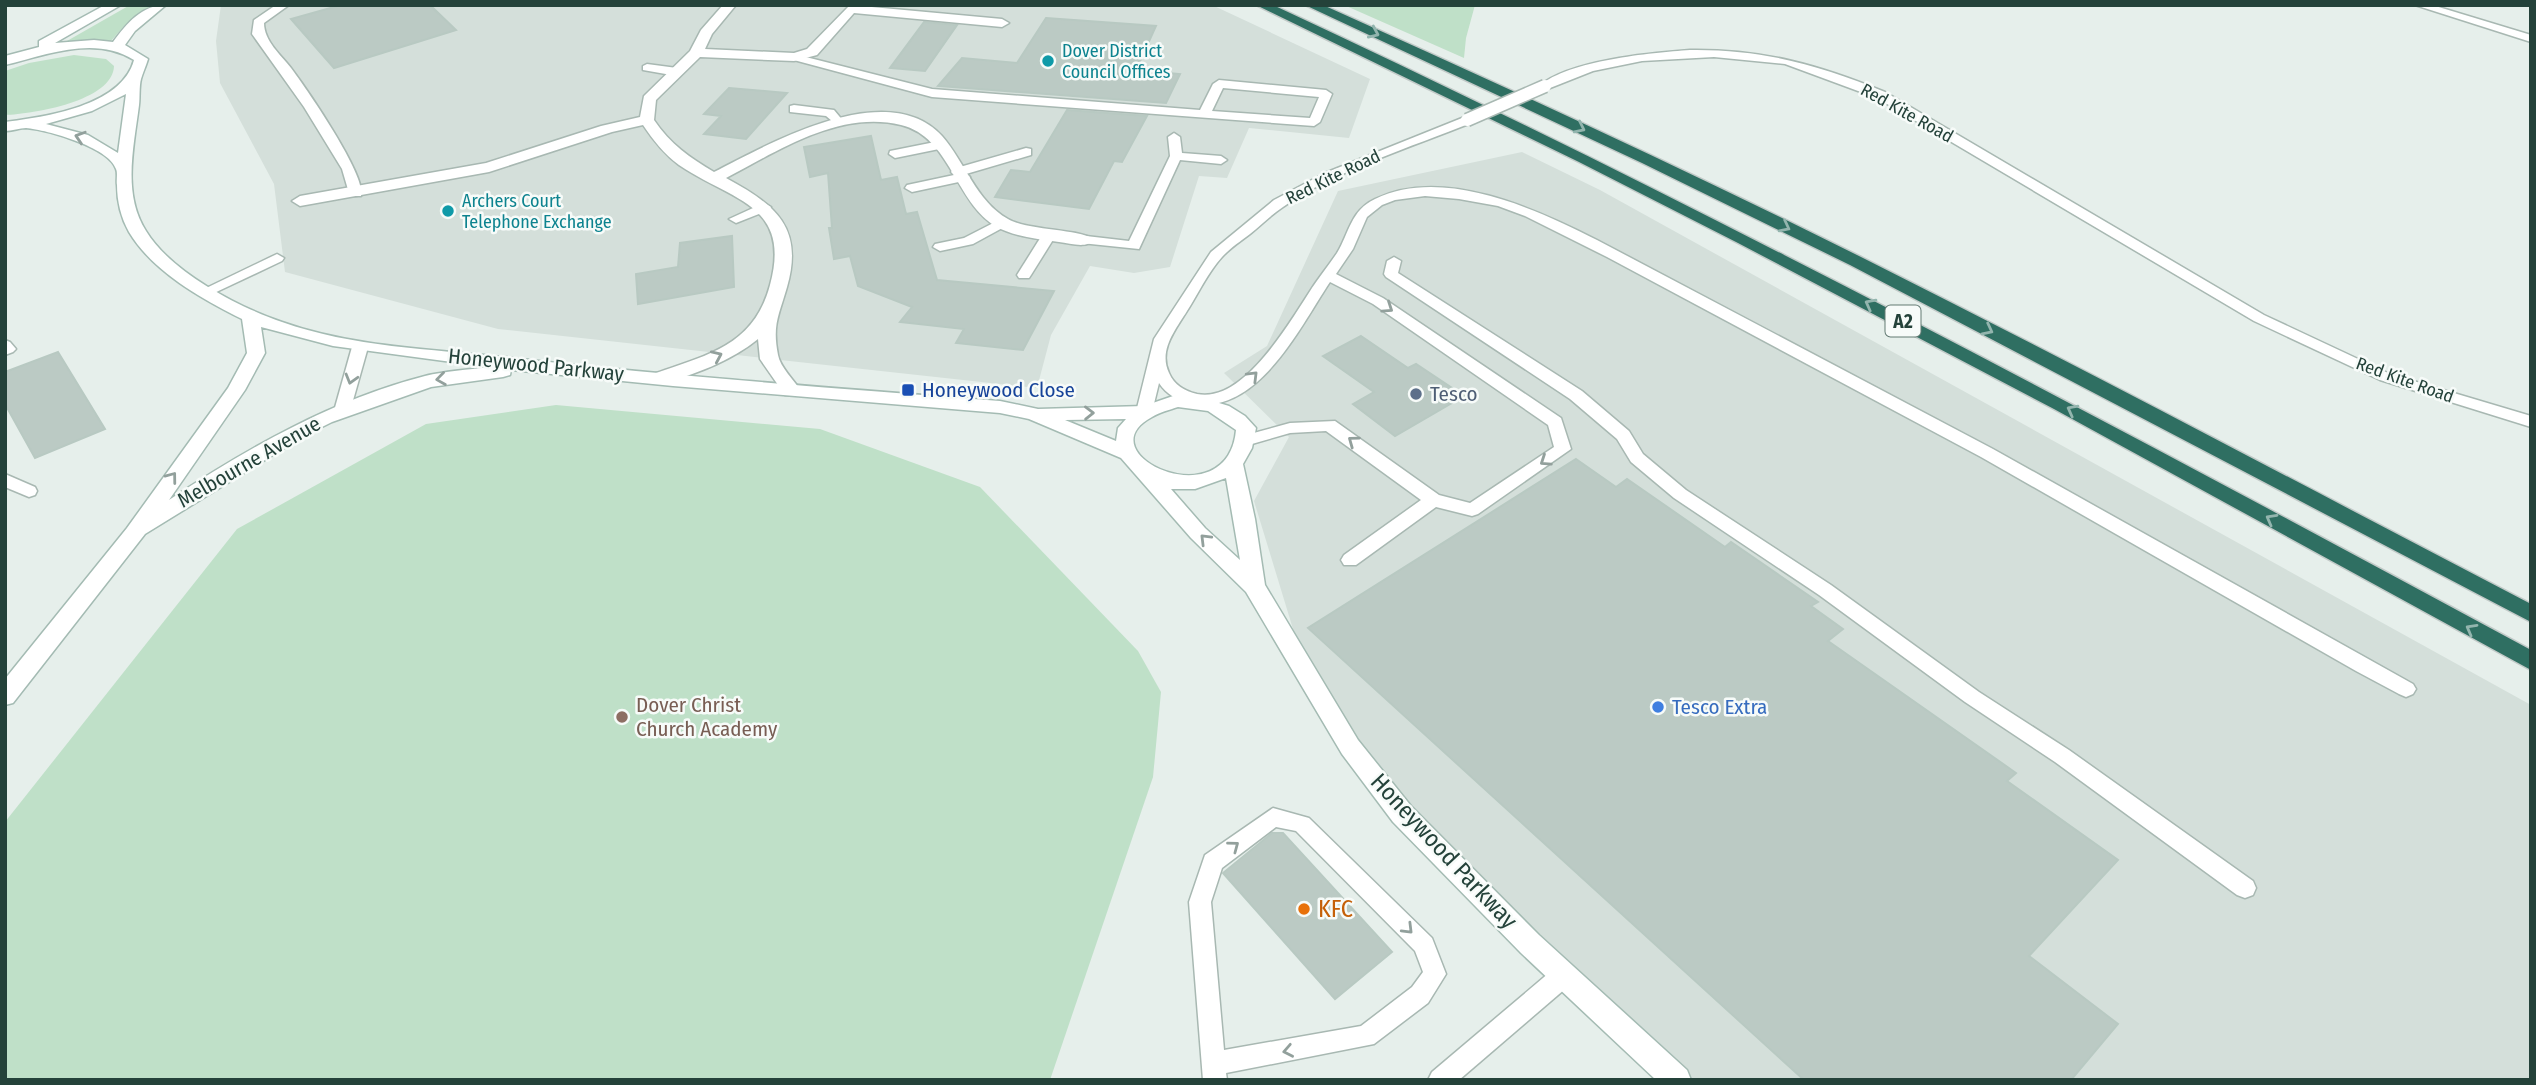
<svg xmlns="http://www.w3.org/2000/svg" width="2536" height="1085" font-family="'Fira Sans Condensed',sans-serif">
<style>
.built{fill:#d4dfda}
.green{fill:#bfe0c8}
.building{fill:#bbcac4;stroke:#b8c9c2;stroke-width:2}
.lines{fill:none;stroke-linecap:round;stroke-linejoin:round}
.lane-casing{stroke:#a8b8b2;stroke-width:3}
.street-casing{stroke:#a8b8b2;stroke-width:3}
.secondary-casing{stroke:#a4bbb3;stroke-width:3}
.highway-casing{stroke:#c2cac8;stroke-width:3}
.lane{fill:#fff;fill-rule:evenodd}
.street{fill:#fff;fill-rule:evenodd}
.secondary{fill:#fff;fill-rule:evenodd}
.highway{fill:#2f6f62;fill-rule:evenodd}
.lane-bridge-casing{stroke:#a8b8b2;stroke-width:15;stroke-linecap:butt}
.lane-bridge{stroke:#fff;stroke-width:12}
.oneway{stroke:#93b5ae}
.oneway2{stroke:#92a09c}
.culture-dot{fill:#0f9aa8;stroke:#f7fbf9;stroke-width:2.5}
.transit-dot{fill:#1a4fb4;stroke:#f7fbf9;stroke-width:2.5}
.service-dot{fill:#5c6f8a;stroke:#f7fbf9;stroke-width:2.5}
.shop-dot{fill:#3f7fe0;stroke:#f7fbf9;stroke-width:2.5}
.education-dot{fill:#8d6e63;stroke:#f7fbf9;stroke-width:2.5}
.food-dot{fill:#e8710a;stroke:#f7fbf9;stroke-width:2.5}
.labels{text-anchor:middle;stroke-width:5;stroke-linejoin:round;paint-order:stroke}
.far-culture-label{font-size:18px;fill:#0d838f;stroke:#f7fbf9;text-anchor:start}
.far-street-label{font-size:18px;fill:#24423a;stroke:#f7fbf9}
.shield{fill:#f7fbf9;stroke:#637a73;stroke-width:2}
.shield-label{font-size:19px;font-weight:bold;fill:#24423a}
.street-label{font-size:21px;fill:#24423a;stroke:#f7fbf9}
.transit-label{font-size:21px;fill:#164399;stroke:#f7fbf9;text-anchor:start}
.service-label{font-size:21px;fill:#4e5e75;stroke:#f7fbf9;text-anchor:start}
.education-label{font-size:21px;fill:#785e54;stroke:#f7fbf9;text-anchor:start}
.shop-label{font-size:21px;fill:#366cbe;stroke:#f7fbf9;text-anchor:start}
.near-street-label{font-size:24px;fill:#24423a;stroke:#f7fbf9}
.near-food-label{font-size:24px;fill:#c56008;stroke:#f7fbf9;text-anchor:start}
</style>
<rect width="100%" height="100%" fill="#e6efeb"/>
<g class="built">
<polygon points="221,5 1212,5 1370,79 1349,138 1249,128 1227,178 1199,176 1170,267 1134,273 1090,266 1051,335 1037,388 498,329 285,272 274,184 220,83 216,41"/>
<polygon points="1522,152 1600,190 2531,705 2531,1080 1677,1080 1402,814 1307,675 1254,501 1289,437 1224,373 1267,346 1338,191"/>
</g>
<g class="green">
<polygon points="130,5 152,5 125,25 110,42 60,45"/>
<polygon points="1344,5 1475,5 1466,38 1464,58"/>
<path d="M 74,55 L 106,59 L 114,66 C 113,101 33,114 5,115 L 5,71 L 29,63 Z"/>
<polygon points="556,405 820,429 980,487 1138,651 1161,692 1153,777 1050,1080 5,1080 5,822 237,529 426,424"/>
</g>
<g class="building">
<polygon points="341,5 430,5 456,30 334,68 291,19"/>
<polygon points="1046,18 1156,26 1136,70 1180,74 1166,103 938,86 962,58 1017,63"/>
<polygon points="924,22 957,25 925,71 890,68"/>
<polygon points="729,88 787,93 746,139 704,134 721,116 704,114"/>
<polygon points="1067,110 1147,116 1122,162 1114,161 1089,209 995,197 1011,170 1030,172"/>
<polygon points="871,136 881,180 897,177 906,214 917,212 937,280 1054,291 1023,350 956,343 964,329 900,322 912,307 858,286 850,256 834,259 829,228 832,228 828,173 810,177 804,147"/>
<polygon points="732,236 734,287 638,304 636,274 678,267 680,243"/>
<polygon points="1361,336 1408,368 1416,364 1464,396 1395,436 1353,404 1374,392 1323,356"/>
<polygon points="58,352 105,429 35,458 5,404 5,372"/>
<polygon points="1576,459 1616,487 1627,479 1725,547 1731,542 1818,602 1811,606 1843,629 1828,641 2016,773 2007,781 2118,860 2029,956 2118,1024 2071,1080 1804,1080 1308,628"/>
<polygon points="1272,833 1283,833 1392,952 1335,999 1223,873"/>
</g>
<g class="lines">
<defs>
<g id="lane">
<path d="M 276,5 L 289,5 L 264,23 C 264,41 281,55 291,68 C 306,88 367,176 361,196 L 351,196 L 349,193 L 342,169 L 304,107 L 252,34 L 254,20 Z"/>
<polygon points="2415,5 2432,5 2531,35 2531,42"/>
<path d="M 1690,50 C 1763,49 1819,65 1885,92 L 2264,315 L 2390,374 L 2531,416 L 2531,427 L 2380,380 L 2254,321 L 1877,98 L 1785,64 L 1714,57 L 1642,61 L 1593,71 L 1545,90 L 1539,86 C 1570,60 1650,53 1690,50 Z"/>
<path d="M 794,54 L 932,89 L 1200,110 L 1213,84 L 1219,80 L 1326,90 L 1332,94 L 1320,122 L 1314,126 L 932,97 L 790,59 L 788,57 ZM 1223,88 L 1319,97 L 1310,118 L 1212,111 Z"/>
<polygon points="647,64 677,68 683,72 677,76 643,70 643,66"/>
<polygon points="794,105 834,110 844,122 838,126 826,116 790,112 790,106"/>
<path d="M 1467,116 L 1471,117 L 1471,123 C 1414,146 1332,172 1283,207 C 1271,215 1261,225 1250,234 C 1241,241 1230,248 1222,257 C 1208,272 1198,294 1187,311 C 1176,329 1158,350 1169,373 C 1174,385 1185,391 1197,394 C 1244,404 1291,320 1312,288 C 1320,276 1329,265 1337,253 C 1349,233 1351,210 1375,199 C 1443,166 1536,209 1597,240 L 1993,449 L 2413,684 L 2416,689 L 2413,694 L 2406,697 L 2399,694 L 2356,671 L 1981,457 L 1607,257 L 1525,216 L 1498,206 L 1459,199 L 1425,196 L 1395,200 L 1382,205 L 1367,217 L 1353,249 L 1336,274 L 1383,298 L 1561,418 L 1571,449 L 1478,514 L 1472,516 L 1436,507 L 1356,565 L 1344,565 L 1341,560 L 1344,555 L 1421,500 L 1326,431 L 1290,433 L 1245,446 L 1237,441 L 1239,437 L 1290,423 L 1335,421 L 1439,495 L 1470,503 L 1554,447 L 1548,425 L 1373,304 L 1330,282 C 1300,327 1257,417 1191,403 C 1177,400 1167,395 1159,383 L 1152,412 L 1144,417 L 1138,416 L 1136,412 L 1154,339 L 1211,252 L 1274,200 L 1325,173 Z"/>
<polygon points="1174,133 1180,137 1182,153 1221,156 1227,160 1221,164 1180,160 1139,249 1081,243 1079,240 1086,236 1129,241 1170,156 1168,137"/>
<polygon points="940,141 944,142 944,148 895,158 889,154 890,151"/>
<polygon points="1026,148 1031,149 1031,155 966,174 970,177 968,180 912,192 905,188 907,185 954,175 951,172 953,169"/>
<polygon points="764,203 771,207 769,210 736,223 729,219"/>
<polygon points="1001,219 1008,223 1006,226 973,244 940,251 933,247 935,244 964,238"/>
<polygon points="1049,231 1056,235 1031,275 1029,278 1019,278 1017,275 1044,232"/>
<polygon points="277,254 284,258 282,261 210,295 205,296 198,292"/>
<polygon points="1394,257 1401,261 1398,273 1582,391 1629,431 1643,454 1686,490 1831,585 1979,692 2069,750 2253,881 2256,888 2253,895 2245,898 2237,895 2055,762 1965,702 1819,595 1674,498 1631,462 1617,439 1570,399 1386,277 1384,274 1387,261"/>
<polygon points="5,340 10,342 16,349 13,352 5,355"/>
<polygon points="360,342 368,347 350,411 342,416 336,415 334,411 352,347"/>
<polygon points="5,474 35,487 37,491 35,495 29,497 5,487"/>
<path d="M 1273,808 L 1309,818 L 1432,938 L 1446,974 L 1428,1003 L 1374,1044 L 1226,1073 L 1227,1080 L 1203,1080 L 1189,902 L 1205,855 ZM 1276,827 L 1296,831 L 1415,951 L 1423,972 L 1412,987 L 1361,1026 L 1224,1050 L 1211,902 L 1222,868 Z"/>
<polygon points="1564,964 1572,967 1575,975 1572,983 1459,1080 1428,1080 1432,1072 1556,967"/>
</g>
<path id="street" d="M 723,5 L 736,5 L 712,34 L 705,49 L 794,53 L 807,49 L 850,5 L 1002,19 L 1009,23 L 1002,27 L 854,13 L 817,55 L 794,61 L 700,57 L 656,100 L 654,120 C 670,144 690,158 714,172 C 769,144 887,76 942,136 C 965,162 976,201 1008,219 C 1028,231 1084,229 1094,240 C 1086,249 1070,243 1059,242 C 1039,239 1015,237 997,227 C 955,203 951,137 901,125 C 839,110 778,151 726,178 C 776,205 804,228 787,287 C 779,315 772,325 778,355 C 780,367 794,380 801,391 L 799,395 L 785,395 L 760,359 L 758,339 C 731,361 694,375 660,384 L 651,378 L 653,374 C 707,355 754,346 770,285 C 792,204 732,201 679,165 C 664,154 653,140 643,125 L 612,132 L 489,172 L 300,206 L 292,201 L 300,196 L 486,163 L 601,126 L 640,117 L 644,96 L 690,51 L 701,30 Z"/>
<path id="secondary" d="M 105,5 L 121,5 L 55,43 L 94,40 L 113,42 C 127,23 142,5 166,5 L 135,31 L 125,45 L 148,59 C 146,66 143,72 141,79 C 139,86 140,98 139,105 C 134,146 122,194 146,231 C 171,272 238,307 282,322 C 352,347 431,349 504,357 C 669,376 834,388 1000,401 L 1038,409 L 1144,406 L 1176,395 L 1196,396 L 1229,406 L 1245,416 L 1256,428 L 1252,448 L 1243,464 L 1255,519 L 1265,585 L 1358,740 L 1411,806 L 1539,935 L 1687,1070 L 1691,1080 L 1656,1080 L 1521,953 L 1393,822 L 1342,754 L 1246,592 L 1191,538 L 1121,458 L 1029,419 L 1000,413 L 673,386 L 511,370 L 510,375 L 503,377 L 431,387 L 332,422 L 304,436 L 145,534 L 13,703 L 5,705 L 5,679 L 127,528 L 228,388 L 247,353 L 242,319 C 202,299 153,272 129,232 C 121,218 117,201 117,185 C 116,181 118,173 116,169 C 109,147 47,130 26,128 C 20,128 12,131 5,131 L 5,122 C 45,117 122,106 134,60 C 95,35 46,55 5,65 L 5,56 L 39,47 L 39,41 ZM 126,94 L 118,153 L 88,135 L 46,124 L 92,111 ZM 261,327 L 333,346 L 489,367 C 468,370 445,371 425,376 C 332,400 248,448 169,500 L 245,390 L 265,353 ZM 1178,407 L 1208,411 L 1236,430 C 1228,520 1083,454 1152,417 C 1160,412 1169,410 1178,407 ZM 1126,419 L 1118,428 L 1116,441 L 1065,420 ZM 1226,478 L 1240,560 L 1205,528 L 1171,489 L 1195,489 Z"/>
<g id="highway">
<path d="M 1256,5 L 1273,5 C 1701,204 2116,426 2531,650 L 2531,670 L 2054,409 L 1738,243 L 1579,162 Z"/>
<path d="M 1305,5 L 1323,5 C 1504,86 1685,169 1863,258 C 2087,370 2308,488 2531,604 L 2531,622 L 1850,265 L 1642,163 Z"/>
</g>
</defs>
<use href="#lane" class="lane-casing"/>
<use href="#street" class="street-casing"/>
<use href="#secondary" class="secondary-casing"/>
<use href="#highway" class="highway-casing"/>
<use href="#lane" class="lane"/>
<use href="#street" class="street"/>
<use href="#secondary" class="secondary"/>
<use href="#highway" class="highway"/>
<defs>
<polyline id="lane-bridge" points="1467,120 1545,86"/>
</defs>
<use href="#lane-bridge" class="lane-bridge-casing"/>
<use href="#lane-bridge" class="lane-bridge"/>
</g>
<defs><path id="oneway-chevron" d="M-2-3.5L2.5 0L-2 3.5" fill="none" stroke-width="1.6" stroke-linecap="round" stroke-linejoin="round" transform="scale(1.75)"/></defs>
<g class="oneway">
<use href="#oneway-chevron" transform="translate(1374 33) rotate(24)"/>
<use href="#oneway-chevron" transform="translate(1580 128) rotate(26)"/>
<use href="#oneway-chevron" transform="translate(1785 227) rotate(27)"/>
<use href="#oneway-chevron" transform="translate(1870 304) rotate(-152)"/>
<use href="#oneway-chevron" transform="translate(1988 330) rotate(27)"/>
<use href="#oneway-chevron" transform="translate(2072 410) rotate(-152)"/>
<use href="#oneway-chevron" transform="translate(2271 519) rotate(-151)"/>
<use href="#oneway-chevron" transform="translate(2471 629) rotate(-151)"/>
</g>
<g class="oneway2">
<use href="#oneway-chevron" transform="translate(80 137) rotate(-162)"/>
<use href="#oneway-chevron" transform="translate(1388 308) rotate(34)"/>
<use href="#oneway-chevron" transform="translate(717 356) rotate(-24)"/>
<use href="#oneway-chevron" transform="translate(1253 376) rotate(-45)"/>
<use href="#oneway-chevron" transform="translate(351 379) rotate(106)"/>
<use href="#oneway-chevron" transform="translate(441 379) rotate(172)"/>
<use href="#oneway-chevron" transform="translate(1089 413) rotate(-1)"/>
<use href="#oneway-chevron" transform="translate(1353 441) rotate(-144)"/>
<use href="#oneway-chevron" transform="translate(1545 461) rotate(146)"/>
<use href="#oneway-chevron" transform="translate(172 477) rotate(-53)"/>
<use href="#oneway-chevron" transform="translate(1205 539) rotate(-135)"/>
<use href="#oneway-chevron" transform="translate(1234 846) rotate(-37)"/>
<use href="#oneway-chevron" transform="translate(1408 929) rotate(45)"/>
<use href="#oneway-chevron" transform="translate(1288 1051) rotate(169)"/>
</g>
<g class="culture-dot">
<circle cx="1048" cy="61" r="7"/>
<circle cx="448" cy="211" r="7"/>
</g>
<rect class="transit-dot" x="901" y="383" width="14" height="14" rx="3.5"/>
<circle class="service-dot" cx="1416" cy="394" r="7"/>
<circle class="shop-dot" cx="1658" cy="707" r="7"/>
<circle class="education-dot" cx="622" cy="717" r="7"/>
<circle class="food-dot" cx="1304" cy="909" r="7"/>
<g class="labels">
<g class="far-culture-label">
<text x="1062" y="57">Dover District<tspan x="1062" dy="21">Council Offices</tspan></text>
<text x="462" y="207">Archers Court<tspan x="462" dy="21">Telephone Exchange</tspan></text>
</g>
<g class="far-street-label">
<text transform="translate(1907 113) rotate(29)" y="6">Red Kite Road</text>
<text transform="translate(1333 177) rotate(-26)" y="6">Red Kite Road</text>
<text transform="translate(2405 380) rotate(20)" y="6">Red Kite Road</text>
</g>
<rect class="shield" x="1885.5" y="305.5" width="35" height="31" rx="5"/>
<g class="shield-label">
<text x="1903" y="328">A2</text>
</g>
<g class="street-label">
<text transform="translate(536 365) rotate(6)" y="7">Honeywood Parkway</text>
<text transform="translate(249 462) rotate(-30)" y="7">Melbourne Avenue</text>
</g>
<g class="transit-label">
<text x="922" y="397">Honeywood Close</text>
</g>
<g class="service-label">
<text x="1430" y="401">Tesco</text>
</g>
<g class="education-label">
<text x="636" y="712">Dover Christ<tspan x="636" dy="24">Church Academy</tspan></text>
</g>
<g class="shop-label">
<text x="1672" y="714">Tesco Extra</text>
</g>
<g class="near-street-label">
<text transform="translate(1444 851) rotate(47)" y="8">Honeywood Parkway</text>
</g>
<g class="near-food-label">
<text x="1318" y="917">KFC</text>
</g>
</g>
<rect width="2536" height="1085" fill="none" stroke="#24423a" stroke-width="14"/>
</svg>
